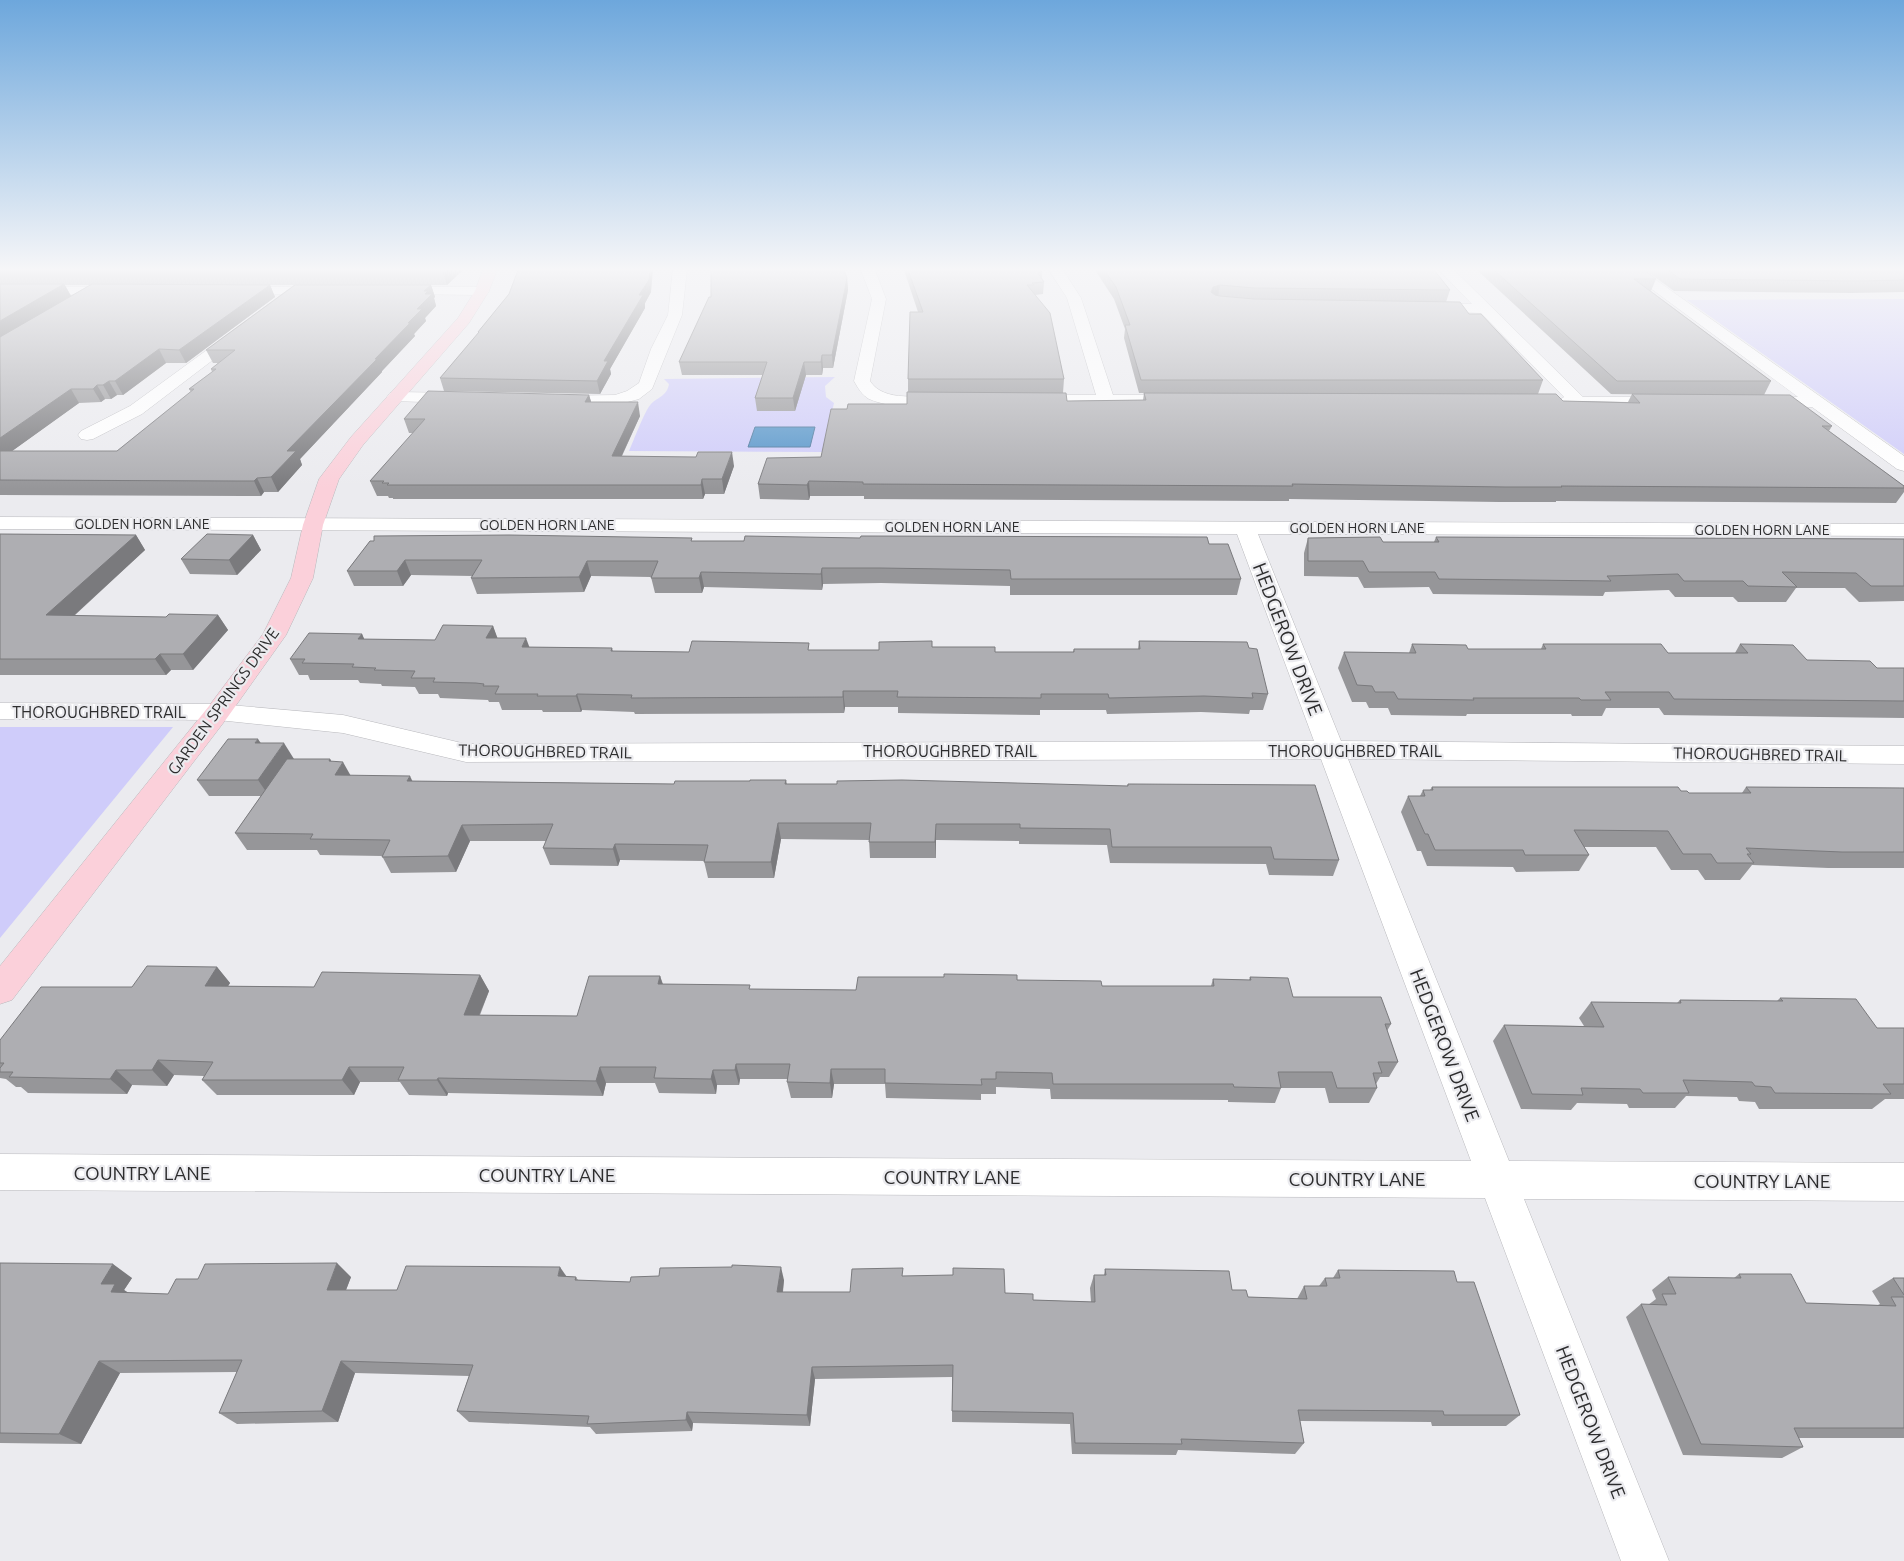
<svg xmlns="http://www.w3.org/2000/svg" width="1904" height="1561" font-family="Ubuntu,sans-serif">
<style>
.green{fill:#cfccfa}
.water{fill:#5494c9;stroke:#48759a}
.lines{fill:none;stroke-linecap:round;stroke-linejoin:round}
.street-casing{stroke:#b9b9bd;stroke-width:1}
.secondary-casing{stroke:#b9b9bd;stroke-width:1}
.street{fill:#fff;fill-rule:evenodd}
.secondary{fill:#fbd0da;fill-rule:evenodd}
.wall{fill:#969699;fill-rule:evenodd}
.shaded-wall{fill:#7a7a7d}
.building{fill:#aeaeb2;stroke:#7a7a7d}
.labels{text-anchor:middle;stroke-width:4.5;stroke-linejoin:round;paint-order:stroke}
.far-street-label{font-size:14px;fill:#2d2d2e;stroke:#ebebef}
.street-label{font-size:16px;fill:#2d2d2e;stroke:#ebebef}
.near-street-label{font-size:19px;fill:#2d2d2e;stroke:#ebebef}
</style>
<rect width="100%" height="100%" fill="#ebebef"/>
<g class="green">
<polygon points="1904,299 1904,454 1687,300"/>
<path d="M 835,377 L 825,386 L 826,397 L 834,403 L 823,452 L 629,451 C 634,440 644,412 651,404 C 658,397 667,396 669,384 L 664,379 Z"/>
<polygon points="0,727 173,727 0,938"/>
</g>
<polygon class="water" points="755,427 815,427 810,447 748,447"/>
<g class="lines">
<defs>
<g id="street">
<polygon points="673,270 687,270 682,315 652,389 639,399 616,405 547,405 544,401 547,397 553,396 615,395 627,391 639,383 651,349 668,315"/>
<path d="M 861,270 L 875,270 L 886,299 L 870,381 C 884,403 921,395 943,395 L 949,396 L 952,400 L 949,404 C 928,409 889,408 869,399 C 862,395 858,388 854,381 L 872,299 Z"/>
<polygon points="1049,270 1063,270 1081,298 1113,395 1181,395 1187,396 1190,400 1187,404 1181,405 1023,404 1020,400 1023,396 1029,395 1096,395 1067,298"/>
<polygon points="1439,270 1454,270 1583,397 1666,397 1672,398 1675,402 1672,406 1666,407 1560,406 1557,402 1564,397 1481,313 1422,311 1420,308 1422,305 1427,304 1472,304"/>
<polygon points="1626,270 1642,270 1904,456 1904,471 1897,469 1812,407 1755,406 1752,402 1755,398 1798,397"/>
<polygon points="0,286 118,287 123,288 125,291 123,294 118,295 0,294"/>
<polygon points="236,287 323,287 328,288 330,291 328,294 323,295 231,294 229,291 231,288"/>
<polygon points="396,287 482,287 487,288 489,291 487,294 482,295 391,294 389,291 391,288"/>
<polygon points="238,329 243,331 246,334 243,337 142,414 93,439 87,440 81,439 78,435 81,431 130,406 233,331"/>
<polygon points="396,392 460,393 466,394 469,398 466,402 460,403 390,401 387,397 390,393"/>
<polygon points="0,517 1904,524 1904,536 1258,534 1341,741 1904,746 1904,764 1348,759 1509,1161 1904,1163 1904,1201 1524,1199 1669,1561 1621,1561 1485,1198 0,1190 0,1154 1471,1161 1321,759 466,762 343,733 218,720 0,719 0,703 218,704 343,715 466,744 1314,741 1237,534 0,529"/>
</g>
<polygon id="secondary" points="483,270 497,270 489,291 469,323 363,445 339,479 323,525 313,578 286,635 227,718 12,1000 0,1004 0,966 209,706 263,634 291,578 303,525 319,479 351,437 458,318 475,291"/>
</defs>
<use href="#street" class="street-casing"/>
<use href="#secondary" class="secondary-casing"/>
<use href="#street" class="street"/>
<use href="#secondary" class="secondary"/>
</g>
<g class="wall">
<path d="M 0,270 L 463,270 L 447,285 L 431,285 L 435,297 L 434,298 L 436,306 L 425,318 L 426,321 L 414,334 L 415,336 L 382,371 L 382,372 L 300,459 L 302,465 L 278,492 L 264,492 L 261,496 L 244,496 L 0,495 ZM 65,285 L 90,285 L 71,296 ZM 270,285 L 294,285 L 206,350 L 213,363 L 218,363 L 211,369 L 212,372 L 189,389 L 191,392 L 117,451 L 12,451 L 79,403 L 101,402 L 105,399 L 111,399 L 117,395 L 123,395 L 166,363 L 186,363 L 275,297 Z"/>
<polygon points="904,270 1040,270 1042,272 1042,279 1044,282 1043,294 1035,295 1064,379 1063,393 1067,401 1143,400 1144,393 1139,393 1124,338 1125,329 1114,299 1095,270 1434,270 1450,290 1446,302 1469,314 1543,380 1538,394 1563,401 1628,402 1632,394 1723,395 1611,394 1477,270 1644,270 1656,279 1651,291 1771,381 1764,395 1832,426 1829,431 1904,486 1904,492 1896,503 1556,501 1556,502 1499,502 1289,499 1289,501 864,499 864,496 810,496 809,500 760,499 758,484 821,457 847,409 907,404 908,392 908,379 918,312"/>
<polygon points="1645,270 1904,270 1904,292 1851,293 1674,291"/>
<polygon points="847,278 848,290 833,368 823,368 822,375 806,375 795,411 757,411 755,398 763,375 682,375 679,362"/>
<polygon points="651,292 645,303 645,308 610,369 611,374 600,394 444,391 440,378 478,334 478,332 509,294"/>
<polygon points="589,395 591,402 640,416 622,456 734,466 724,494 705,494 703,499 393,499 393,498 389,498 388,496 377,496 370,481 413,433 409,433 404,419"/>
<polygon points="0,534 136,535 145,550 74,616 166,617 218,615 228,630 193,670 171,670 166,675 0,675"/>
<polygon points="253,535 261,550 237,575 190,574 181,559"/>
<polygon points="1436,537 1904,539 1904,601 1859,602 1845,588 1796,588 1786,602 1738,602 1733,597 1675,597 1669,590 1605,592 1603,596 1433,594 1429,587 1364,588 1358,577 1304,576 1304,553 1308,538 1383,542 1434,542"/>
<polygon points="370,541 692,541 1209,544 1241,579 1237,595 1010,595 1010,586 881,583 823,584 822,590 704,587 702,593 655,593 651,577 591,576 584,592 477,594 471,578 473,576 411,575 403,586 354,586 347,571"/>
<polygon points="493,626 497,638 529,647 612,648 613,651 689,652 810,650 879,650 932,647 995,652 1073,652 1074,649 1138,649 1139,641 1249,648 1268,694 1263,710 1250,710 1249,714 1201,712 1107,714 1106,710 1040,710 1040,715 898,713 898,707 845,707 844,713 635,714 634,712 582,710 581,712 543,712 542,710 502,710 499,702 489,702 488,700 440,698 438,694 419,694 415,687 382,686 381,684 360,683 358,680 310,680 308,675 299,675 290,659 362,634 364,639 435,640"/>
<polygon points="1412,644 1468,649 1541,649 1543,644 1668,653 1735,653 1740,644 1807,660 1877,668 1904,668 1904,718 1664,715 1659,708 1606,708 1602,716 1572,716 1571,714 1467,714 1466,716 1391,715 1388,708 1369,708 1366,702 1352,702 1338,668 1344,652 1409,653"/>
<polygon points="294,759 330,759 331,761 351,776 412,781 674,784 786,780 787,784 1127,786 1128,784 1339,860 1333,876 1269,875 1266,864 1110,863 1107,845 1019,844 1019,841 936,840 936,858 870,858 869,840 781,839 774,878 708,878 704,861 620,860 618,866 550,865 543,848 547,841 470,841 456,872 391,873 382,856 320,855 317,850 247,850 235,833 261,796 209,796 197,780"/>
<polygon points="1432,787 1681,791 1689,793 1742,793 1746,787 1904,788 1904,868 1828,868 1752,865 1740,880 1705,880 1698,870 1671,870 1656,847 1584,847 1589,855 1579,871 1516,872 1513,867 1427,866 1421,851 1417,851 1401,812 1408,796 1420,796 1423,790 1430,790"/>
<polygon points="217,967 230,983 228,986 314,987 480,975 489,991 480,1015 577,1016 660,976 663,984 751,989 856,990 1017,980 1102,986 1211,986 1213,979 1249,980 1250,977 1293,997 1391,1024 1387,1031 1398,1062 1389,1077 1380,1077 1376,1084 1377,1088 1369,1103 1329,1103 1325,1088 1281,1088 1275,1103 1228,1102 1228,1100 1051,1099 1050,1089 996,1087 996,1094 981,1094 981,1100 886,1098 885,1084 834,1084 832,1098 791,1098 787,1082 788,1079 740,1079 739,1085 717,1085 716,1094 659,1093 655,1083 606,1083 603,1096 448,1093 447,1096 409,1095 400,1082 360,1082 354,1095 217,1095 202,1080 204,1076 174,1075 167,1086 132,1085 127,1094 28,1093 21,1087 16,1087 6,1079 0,1078 0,1040 132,987"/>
<polygon points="1780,998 1877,1028 1904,1028 1904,1099 1885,1099 1872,1109 1759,1109 1755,1102 1739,1101 1737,1097 1686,1096 1675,1108 1629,1108 1627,1104 1577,1103 1571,1110 1521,1109 1493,1041 1504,1025 1584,1026 1579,1018 1591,1002 1677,1003 1680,1000 1777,1001"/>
<polygon points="0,1263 132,1278 124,1290 129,1293 168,1294 351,1277 346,1290 397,1290 567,1276 576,1277 578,1280 630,1282 784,1280 783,1292 850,1292 903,1276 1005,1293 1033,1300 1091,1302 1090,1288 1094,1275 1104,1275 1105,1269 1232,1290 1248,1297 1297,1299 1304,1286 1319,1286 1325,1278 1333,1278 1338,1270 1457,1282 1520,1415 1506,1426 1432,1426 1431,1422 1300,1421 1304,1443 1295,1454 1178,1450 1176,1455 1072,1454 1070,1424 952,1422 952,1377 815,1379 810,1426 693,1423 692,1431 596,1434 590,1427 469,1422 457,1411 469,1376 355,1373 338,1422 237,1424 219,1413 237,1372 120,1373 81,1444 0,1443"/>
<polygon points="1739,1274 1806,1303 1878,1305 1880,1304 1872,1291 1893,1278 1904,1278 1904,1438 1799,1438 1803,1447 1782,1458 1683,1455 1626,1317 1641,1304 1648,1305 1656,1299 1652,1290 1668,1277 1734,1278"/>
</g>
<g class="shaded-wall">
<polygon points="446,270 463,270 447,285 443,273"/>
<polygon points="650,270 653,270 651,292 645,303 645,308 610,369 611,374 600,394 597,381 604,361 639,295"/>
<polygon points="847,278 848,290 833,368 832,355"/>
<polygon points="64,284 71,296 0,339 0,321"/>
<polygon points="270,285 275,297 186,363 179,350"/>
<polygon points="431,285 435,297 434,298 436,306 425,318 426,321 414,334 415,336 382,371 382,372 300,459 302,465 278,492 271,477 287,451 375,359 417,309 424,291"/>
<polygon points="1220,285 1218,297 1211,299 1211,292 1213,287"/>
<polygon points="159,349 166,363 123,395 115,381"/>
<polygon points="822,355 823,368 822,375 821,362"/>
<polygon points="804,362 806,375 795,411 793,398"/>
<polygon points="109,381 117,395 111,399 103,385"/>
<polygon points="97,385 105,399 101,402 93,389"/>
<polygon points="71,389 79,403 1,459 0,464 0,438"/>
<polygon points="589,395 593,408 585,402"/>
<polygon points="638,402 640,416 615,470 612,456"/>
<polygon points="732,452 734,466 724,494 722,479"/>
<polygon points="257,478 264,492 261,496 254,481"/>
<polygon points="702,479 705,494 703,499 701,485"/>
<polygon points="809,481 810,496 809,500 807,485"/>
<polygon points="136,535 145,550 57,631 46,615"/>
<polygon points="253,535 261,550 237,575 229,560"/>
<polygon points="405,560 411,575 403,586 397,571"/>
<polygon points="587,561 591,576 584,592 579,577"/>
<polygon points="822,568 823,584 822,590 821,574"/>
<polygon points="701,572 704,587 702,593 699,578"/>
<polygon points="218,615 228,630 193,670 183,654"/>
<polygon points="493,626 499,642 486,638"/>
<polygon points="362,634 369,650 358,639"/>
<polygon points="526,638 532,654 522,647"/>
<polygon points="160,654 171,670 166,675 155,659"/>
<polygon points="843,691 845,707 844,713 843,697"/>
<polygon points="577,694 582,710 581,712 576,696"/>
<polygon points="258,739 269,755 255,743"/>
<polygon points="284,743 294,759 269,796 258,780"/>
<polygon points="330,759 337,772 343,762 352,778 335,775 329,761"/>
<polygon points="410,776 418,793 407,781"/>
<polygon points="778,823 781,839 774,878 771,862"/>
<polygon points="936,824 936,858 935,842"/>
<polygon points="462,825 470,841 456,872 448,856"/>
<polygon points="615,844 620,860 618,866 613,849"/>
<polygon points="217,967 230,983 218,1002 205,986"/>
<polygon points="480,975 489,991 473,1030 464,1015"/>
<polygon points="660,976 665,992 658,984"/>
<polygon points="158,1060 174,1075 167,1086 152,1070"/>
<polygon points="736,1064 740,1079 739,1085 735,1070"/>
<polygon points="349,1067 360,1082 354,1095 342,1080"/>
<polygon points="600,1067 606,1083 603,1096 596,1081"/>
<polygon points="831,1069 834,1084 832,1098 830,1083"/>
<polygon points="116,1070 132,1085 127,1094 110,1079"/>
<polygon points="713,1070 717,1085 716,1094 711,1079"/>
<polygon points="438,1078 448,1093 447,1096 437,1080"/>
<polygon points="337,1263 351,1277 341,1303 327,1290"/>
<polygon points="113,1264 132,1278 124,1290 134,1297 111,1292 101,1284"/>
<polygon points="560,1267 569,1280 558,1276"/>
<polygon points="781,1267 784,1280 781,1305 777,1292"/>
<polygon points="99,1361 120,1373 81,1444 59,1434"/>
<polygon points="341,1361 355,1373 338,1422 322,1411"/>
<polygon points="812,1367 815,1379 810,1426 807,1415"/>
<polygon points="687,1412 693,1423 692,1431 686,1420"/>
</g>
<g class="building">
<polygon points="0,270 446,270 443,273 0,273"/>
<polygon points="518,270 650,270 649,280 639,295 643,295 604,361 608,361 597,381 440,378 479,332 478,332 509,294"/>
<polygon points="711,270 844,270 847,278 832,355 822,355 821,362 804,362 793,398 755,398 767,362 679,362 709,297 711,297"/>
<polygon points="908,270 1040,270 1042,272 1038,273 1044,282 1032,283 1034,285 1027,285 1050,313 1064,379 908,379 910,312 923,312"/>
<polygon points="1104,270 1434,270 1450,290 1254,288 1220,285 1213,287 1211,292 1215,295 1220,296 1254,299 1460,302 1469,314 1481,314 1543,380 1141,380 1125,325 1130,325 1116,287"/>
<polygon points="1494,270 1644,270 1656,279 1634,279 1771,381 1617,381"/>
<polygon points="1668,270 1904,270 1904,280 1858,281 1680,279"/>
<polygon points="0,284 64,284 0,321"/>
<polygon points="92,284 270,285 179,350 159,349 115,381 109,381 103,385 97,385 93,389 71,389 0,438 0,337"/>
<polygon points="295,285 431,285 424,291 428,291 425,294 432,294 417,309 422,309 408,323 410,323 375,359 377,359 287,451 296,451 271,477 257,478 254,481 236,481 0,480 0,451 117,451 194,389 189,389 216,369 211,369 235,350 206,350"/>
<polygon points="428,391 589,395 585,402 638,402 612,456 696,457 698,452 732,452 722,479 702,479 701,485 387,485 389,483 382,483 384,481 370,481 425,419 404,419"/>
<polygon points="907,392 1066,393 1067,401 1146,400 1144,393 1556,394 1563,401 1640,403 1632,394 1790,395 1832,426 1822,426 1904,486 1904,488 1561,486 1562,487 1505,487 1292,484 1293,486 863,484 863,482 809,481 807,485 758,484 767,458 821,457 831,409 847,409 848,404 907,404"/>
<polygon points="0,534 136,535 46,615 166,617 169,614 218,615 183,654 160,654 155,659 0,659"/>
<polygon points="207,534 253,535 229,560 181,559"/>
<polygon points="509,535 692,538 691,541 744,541 745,536 860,538 861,536 1207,537 1209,544 1228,544 1241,579 1011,579 1010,570 880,568 822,568 821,574 701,572 699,578 651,578 658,561 587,561 579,577 471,578 482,560 405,560 397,571 347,571 370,541 374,541 374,536"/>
<polygon points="1380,537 1383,542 1439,542 1436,537 1904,539 1904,586 1871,586 1856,573 1782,572 1797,587 1748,586 1743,581 1684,581 1678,574 1607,576 1611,581 1439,579 1435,572 1369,572 1363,561 1308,561 1308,538"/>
<polygon points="443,625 493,626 486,638 526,638 522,647 612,648 611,651 689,652 692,641 809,643 808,650 879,650 879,642 932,641 932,647 995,647 995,652 1074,652 1074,649 1140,649 1139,641 1247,642 1249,648 1257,649 1268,694 1252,693 1253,698 1204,696 1109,698 1108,694 1041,694 1041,698 897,697 898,691 843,691 843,697 631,698 632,695 577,694 576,696 537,696 538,694 495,694 499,686 483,686 484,684 476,683 433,682 435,678 411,678 415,671 374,670 376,668 352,667 354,664 302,663 305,659 290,659 309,633 362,634 358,639 435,640"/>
<polygon points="1412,644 1466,645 1468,649 1546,649 1543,644 1661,644 1668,653 1748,653 1740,644 1793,645 1807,660 1870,661 1877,668 1904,668 1904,701 1674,699 1669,692 1605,692 1611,700 1581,700 1579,698 1473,698 1474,700 1398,699 1394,692 1375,692 1372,686 1357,685 1344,652 1416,653"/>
<polygon points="228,739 258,739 255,743 284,743 258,780 197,780"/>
<polygon points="287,759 330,759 329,761 343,762 335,775 410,776 407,781 674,784 675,781 750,781 750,780 786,780 785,784 837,784 837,781 902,780 1128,786 1128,784 1315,785 1339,860 1274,859 1271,847 1112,847 1110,829 1020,828 1020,824 936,824 935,842 869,842 871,823 778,823 771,862 704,862 708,845 615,844 613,849 543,848 553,824 462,825 448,856 382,857 390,840 310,839 313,834 235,833"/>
<polygon points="1432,787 1678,787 1681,791 1687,791 1689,793 1751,793 1746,787 1904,788 1904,852 1842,852 1746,848 1751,854 1747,854 1754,863 1717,863 1711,854 1683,854 1668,831 1574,830 1589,855 1525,855 1523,850 1435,850 1428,834 1425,834 1408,796 1425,796 1423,790 1433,790"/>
<polygon points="147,966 217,967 205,986 314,987 322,972 480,975 464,1015 577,1016 589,976 660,976 658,984 750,985 749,989 856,990 858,977 944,977 944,974 1017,975 1017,980 1101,981 1102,986 1214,986 1213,979 1251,980 1250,977 1288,978 1293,997 1381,997 1391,1024 1385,1024 1398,1062 1378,1062 1382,1073 1373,1073 1377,1088 1337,1088 1332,1072 1278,1072 1281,1088 1234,1087 1233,1084 1053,1084 1052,1073 996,1072 996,1079 981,1079 982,1085 885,1083 885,1069 831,1069 830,1083 787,1082 790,1064 736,1064 735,1070 713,1070 711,1079 654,1078 656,1067 600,1067 596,1081 438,1078 437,1080 398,1080 404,1067 349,1067 342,1080 202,1080 213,1062 158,1060 152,1070 116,1070 110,1079 9,1077 13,1072 0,1072 0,1068 4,1063 0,1063 0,1040 41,987 132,987"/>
<polygon points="1780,998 1856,999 1877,1028 1904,1028 1904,1084 1883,1084 1891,1094 1775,1093 1771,1087 1755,1086 1752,1082 1683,1080 1689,1093 1643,1093 1640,1089 1581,1088 1583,1095 1532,1094 1504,1025 1604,1027 1591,1002 1681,1003 1680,1000 1783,1001"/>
<polygon points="0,1263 113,1264 101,1284 115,1284 111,1292 168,1294 176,1279 198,1279 205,1264 337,1263 327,1290 397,1290 406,1266 560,1267 558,1276 576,1277 575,1280 630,1282 631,1277 659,1276 660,1268 732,1267 732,1265 781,1267 777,1292 850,1292 852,1269 903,1268 902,1276 953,1275 953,1268 1004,1269 1005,1293 1033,1294 1033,1300 1095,1302 1094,1275 1106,1275 1105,1269 1229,1271 1232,1290 1246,1290 1248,1297 1307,1299 1304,1286 1327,1286 1325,1278 1340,1278 1338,1270 1454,1271 1457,1282 1474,1282 1520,1415 1444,1415 1443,1411 1298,1410 1304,1443 1181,1439 1182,1444 1075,1443 1073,1413 952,1411 953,1365 812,1367 807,1415 687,1412 686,1420 587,1424 589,1416 457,1411 473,1365 341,1361 322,1411 219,1413 242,1360 99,1361 59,1434 0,1433"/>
<polygon points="1739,1274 1791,1274 1806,1303 1896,1306 1891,1297 1904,1297 1904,1428 1794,1428 1803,1447 1701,1444 1641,1304 1667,1305 1662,1294 1676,1294 1668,1277 1741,1278"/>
<polygon points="1893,1278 1904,1278 1904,1295"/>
</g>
<linearGradient id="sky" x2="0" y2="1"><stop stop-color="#6da7dc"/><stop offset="0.55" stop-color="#f6f6f8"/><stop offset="1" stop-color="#f6f6f8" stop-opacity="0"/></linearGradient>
<rect width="1904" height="489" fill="url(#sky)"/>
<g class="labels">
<g class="far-street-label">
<text x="142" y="529">GOLDEN HORN LANE</text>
<text x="547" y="530">GOLDEN HORN LANE</text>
<text x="952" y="532">GOLDEN HORN LANE</text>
<text x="1357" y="533">GOLDEN HORN LANE</text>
<text x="1762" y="535">GOLDEN HORN LANE</text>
</g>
<g class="street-label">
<text transform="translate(223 701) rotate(-54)" y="6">GARDEN SPRINGS DRIVE</text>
<text x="99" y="718">THOROUGHBRED TRAIL</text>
<text transform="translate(545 751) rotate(1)" y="6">THOROUGHBRED TRAIL</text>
<text x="950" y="757">THOROUGHBRED TRAIL</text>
<text x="1355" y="757">THOROUGHBRED TRAIL</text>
<text transform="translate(1760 754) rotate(1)" y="6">THOROUGHBRED TRAIL</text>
</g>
<g class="near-street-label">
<text transform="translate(1288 639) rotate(69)" y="7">HEDGEROW DRIVE</text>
<text transform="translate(1445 1045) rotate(69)" y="7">HEDGEROW DRIVE</text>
<text x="142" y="1180">COUNTRY LANE</text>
<text x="547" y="1182">COUNTRY LANE</text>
<text x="952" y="1184">COUNTRY LANE</text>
<text x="1357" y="1186">COUNTRY LANE</text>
<text x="1762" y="1188">COUNTRY LANE</text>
<text transform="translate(1591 1422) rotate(69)" y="7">HEDGEROW DRIVE</text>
</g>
</g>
</svg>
